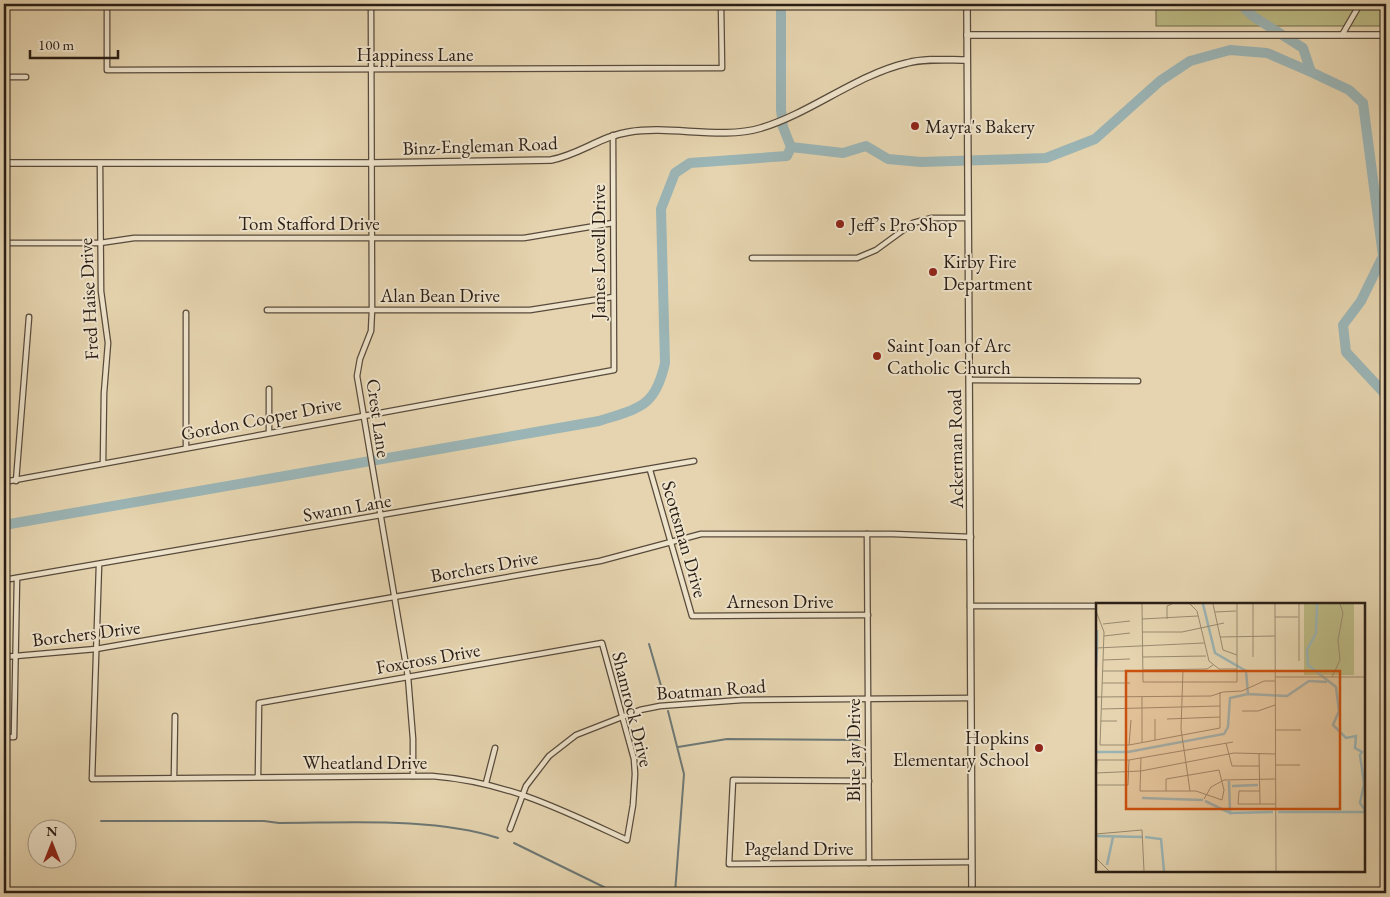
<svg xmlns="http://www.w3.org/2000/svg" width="1390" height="897" font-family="'EB Garamond',serif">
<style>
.green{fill:#bcbb85;stroke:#726c4d}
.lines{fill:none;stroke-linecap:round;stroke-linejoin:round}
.stream{stroke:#6d7876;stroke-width:2}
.river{stroke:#9bb5b6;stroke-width:10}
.minor-casing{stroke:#584b3c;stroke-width:7}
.tertiary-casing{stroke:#584b3c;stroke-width:8}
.minor{stroke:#eee3cb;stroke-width:4.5}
.tertiary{stroke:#eee3cb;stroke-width:5.5}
.poi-dot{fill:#8f2418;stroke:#eee3cb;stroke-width:2}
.labels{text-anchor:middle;stroke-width:4;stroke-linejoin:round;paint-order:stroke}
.street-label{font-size:19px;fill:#291d15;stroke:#eee3cb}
.poi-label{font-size:19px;fill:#291d15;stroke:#eee3cb;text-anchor:start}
.inset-river{fill:none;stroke:#9bb5b6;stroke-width:2.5}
.inset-road{fill:none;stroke:#9a8b71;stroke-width:1}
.view{fill:#cb500d;fill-opacity:0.15;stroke:#cb500d;stroke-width:2.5}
.inset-edge{fill:none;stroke:#291d15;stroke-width:2.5}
</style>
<rect width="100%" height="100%" fill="#e5d4af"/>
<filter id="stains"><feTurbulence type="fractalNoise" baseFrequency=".004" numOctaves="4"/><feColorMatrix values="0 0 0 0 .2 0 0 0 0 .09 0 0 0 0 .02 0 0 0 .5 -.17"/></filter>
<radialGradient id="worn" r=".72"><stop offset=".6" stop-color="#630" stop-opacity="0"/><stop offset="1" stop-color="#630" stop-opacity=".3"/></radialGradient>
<rect class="green" x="1156" y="4" width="230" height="22"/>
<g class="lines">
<g class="stream">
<polyline points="649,644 664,696"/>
<polyline points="668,711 684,774 675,893"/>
<polyline points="678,747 727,739 860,740"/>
<path d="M 101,821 L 264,821 L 279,823 C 346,823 434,817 498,838"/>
<polyline points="514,843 616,893"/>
</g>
<g class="river">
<polyline points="781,4 781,110 783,127 791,147 843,153 866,146 888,159 921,162 1046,158 1095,139 1160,81 1190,61 1230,50 1267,53 1311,72"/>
<polyline points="1240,4 1254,17 1303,48 1311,72 1349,90 1363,103 1383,256 1361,301 1343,325 1346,352 1386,395"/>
<path d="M 4,525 L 599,421 C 639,408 655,408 665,363 L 661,209 L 675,173 L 690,163 L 787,156 L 791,147"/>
</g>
<defs>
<g id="minor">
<polyline points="107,4 107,70 722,68 721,4"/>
<polyline points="371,4 372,310 371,331 360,359 357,376 408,677 413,739 413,776"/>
<polyline points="1342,35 1360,4"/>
<polyline points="4,77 26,77"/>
<polyline points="100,163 101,291 108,343 104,393 103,463"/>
<polyline points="4,243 100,243 134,238 524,238 613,223"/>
<polyline points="752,258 857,258 876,250 913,223 932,218 968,218"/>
<polyline points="267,310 530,310 613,297"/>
<polyline points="186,313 186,448"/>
<polyline points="969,380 1138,381"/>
<polyline points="269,389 269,432"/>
<polyline points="650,470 692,616 868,615"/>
<polyline points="16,481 29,317"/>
<polyline points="4,482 614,370 613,135"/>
<polyline points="867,534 869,863"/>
<path d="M 99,565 L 92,779 L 432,776 C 507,782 560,809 627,840 L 633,805 L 635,774 L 634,759 L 602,643 L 259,703 L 258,777"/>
<polyline points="4,580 694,461"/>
<polyline points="970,606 1098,606"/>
<polyline points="4,657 96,649 600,561 701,534 893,534 971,537"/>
<polyline points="4,737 14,737 17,578"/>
<polyline points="174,778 175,716"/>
<polyline points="869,781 733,780 729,864 971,862"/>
<polyline points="486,783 495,748"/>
<polyline points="510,829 526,786 549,756 576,735 640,710 660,706 742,700 971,698"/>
</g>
<g id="tertiary">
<polyline points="967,4 972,893"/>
<polyline points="967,35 1386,35"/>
<path d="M 4,163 L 371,163 L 551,160 C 579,155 601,136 629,132 C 671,125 721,140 761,128 C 811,113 856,75 907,63 C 926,58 947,60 967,60"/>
</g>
</defs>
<use href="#minor" class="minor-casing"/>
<use href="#tertiary" class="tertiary-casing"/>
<use href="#minor" class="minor"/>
<use href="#tertiary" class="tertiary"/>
</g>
<g class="poi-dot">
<circle cx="915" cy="126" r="5"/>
<circle cx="840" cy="224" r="5"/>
<circle cx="933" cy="272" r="5"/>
<circle cx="877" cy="356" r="5"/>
<circle cx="1039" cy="748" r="5"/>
</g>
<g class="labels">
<g class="street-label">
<text x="415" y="61">Happiness Lane</text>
<text transform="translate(480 145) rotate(-2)" y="7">Binz-Engleman Road</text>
<text x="309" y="230">Tom Stafford Drive</text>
<text transform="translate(598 252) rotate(-90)" y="7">James Lovell Drive</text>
<text x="440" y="302">Alan Bean Drive</text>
<text transform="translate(88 299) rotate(-93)" y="7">Fred Haise Drive</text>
<text transform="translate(261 418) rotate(-11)" y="7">Gordon Cooper Drive</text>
<text transform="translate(379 418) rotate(82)" y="7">Crest Lane</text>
<text transform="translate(955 449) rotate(-91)" y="7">Ackerman Road</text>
<text transform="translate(347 507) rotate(-10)" y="7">Swann Lane</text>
<text transform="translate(685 539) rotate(74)" y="7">Scottsman Drive</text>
<text transform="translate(484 566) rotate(-10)" y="7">Borchers Drive</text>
<text x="780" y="608">Arneson Drive</text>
<text transform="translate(86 633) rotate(-7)" y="7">Borchers Drive</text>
<text transform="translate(428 658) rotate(-10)" y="7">Foxcross Drive</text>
<text transform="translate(711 689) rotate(-4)" y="7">Boatman Road</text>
<text transform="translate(633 709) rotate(76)" y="7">Shamrock Drive</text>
<text transform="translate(853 750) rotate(-90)" y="7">Blue Jay Drive</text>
<text x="365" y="769">Wheatland Drive</text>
<text x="799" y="855">Pageland Drive</text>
</g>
<g class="poi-label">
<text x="925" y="133">Mayra's Bakery</text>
<text x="850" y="231">Jeff’s Pro Shop</text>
<text x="943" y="268">Kirby Fire<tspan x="943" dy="22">Department</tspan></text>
<text x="887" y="352">Saint Joan of Arc<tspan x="887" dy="22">Catholic Church</tspan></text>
<text x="1029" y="744" text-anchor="end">Hopkins<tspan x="1029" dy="22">Elementary School</tspan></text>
</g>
</g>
<g transform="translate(1096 603)">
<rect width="269" height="269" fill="#e5d4af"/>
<path d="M 208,1 L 258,1 L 258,72 L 208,72 Z" fill="#bcbb85"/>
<path class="inset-river" d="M 107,1 L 119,50 L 150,68 L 152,91 L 191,93 L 213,78 L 231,79M 221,1 L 220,30 L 211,47 L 212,62 L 240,84 L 243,108 L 237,122 L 250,135 L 260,133 L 259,145 L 266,149 L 264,152 L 268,181 L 264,200 L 269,207M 1,27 L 1,44M 0,65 L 1,45M 0,149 L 32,149 L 128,131 L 132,124 L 134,95 L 152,91M 136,183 L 162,182M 46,195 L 107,197M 109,198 L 134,210 L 133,178M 182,209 L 269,209M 134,210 L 177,209M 0,233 L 46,234M 49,234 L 65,236 L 68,268M 11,262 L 17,234"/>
<path class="inset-road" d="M 46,1 L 47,79 L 141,79 L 141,1M 94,1 L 101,8 L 113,58 L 123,66 L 141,66M 117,1 L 127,47 L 141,52M 157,1 L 157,54M 179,1 L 180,268M 203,1 L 203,58M 0,8 L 8,29 L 4,142 L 33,142 L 124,125 L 124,89M 119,9 L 140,8M 179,14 L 202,14M 46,16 L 102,13M 71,16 L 71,3 L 76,1M 7,21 L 34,18M 46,29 L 86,29 L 128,20M 8,33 L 34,30M 124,34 L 179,33M 0,45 L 108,40M 47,54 L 110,53M 7,57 L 34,56M 47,67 L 111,66 L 117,62M 87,67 L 85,126 L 94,188M 7,68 L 34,68M 179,74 L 269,74M 236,74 L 244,57 L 242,37 L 247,10 L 244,1M 6,80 L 34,80M 0,94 L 115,93 L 127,89 L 146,88 L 168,78 L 179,78M 46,94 L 46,139M 6,106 L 124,103M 146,108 L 162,108 L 179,102M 59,116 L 59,137M 71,116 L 124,114M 5,118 L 21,118M 179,127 L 205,127M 130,140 L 136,163 L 163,163M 33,142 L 35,117M 163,150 L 164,201M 45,155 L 44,188 L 100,188 L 126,197 L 128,187 L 123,167 L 70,176 L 70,188M 0,157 L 33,157 L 137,139M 179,162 L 204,162M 0,170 L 45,168 L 138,150 L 179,151M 0,177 L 1,157M 0,182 L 32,182 L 33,157M 164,188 L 143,188 L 142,201 L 179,201M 108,196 L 115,184 L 128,177 L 179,176M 0,231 L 46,227 L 48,268M 0,255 L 13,268"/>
<path class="view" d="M 30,68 L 244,68 L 244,206 L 30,206 Z"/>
<rect width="269" height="269" class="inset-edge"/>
</g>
<rect width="1390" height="897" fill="none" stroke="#e5d4af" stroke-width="20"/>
<rect x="5" y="5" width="1380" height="887" fill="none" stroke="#291d15" stroke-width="2.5"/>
<rect x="10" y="10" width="1370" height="877" fill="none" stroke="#291d15"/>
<g transform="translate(52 844)"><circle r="24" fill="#eee3cb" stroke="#9f9482"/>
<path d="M0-4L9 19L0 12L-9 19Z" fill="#8f2418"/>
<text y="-8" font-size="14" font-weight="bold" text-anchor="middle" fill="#291d15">N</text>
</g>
<path d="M30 50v8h88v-8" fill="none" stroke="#291d15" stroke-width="2.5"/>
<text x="38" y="50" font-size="15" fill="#291d15" stroke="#eee3cb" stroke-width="4" paint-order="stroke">100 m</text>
<rect width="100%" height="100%" filter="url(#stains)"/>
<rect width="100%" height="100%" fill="url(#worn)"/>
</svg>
